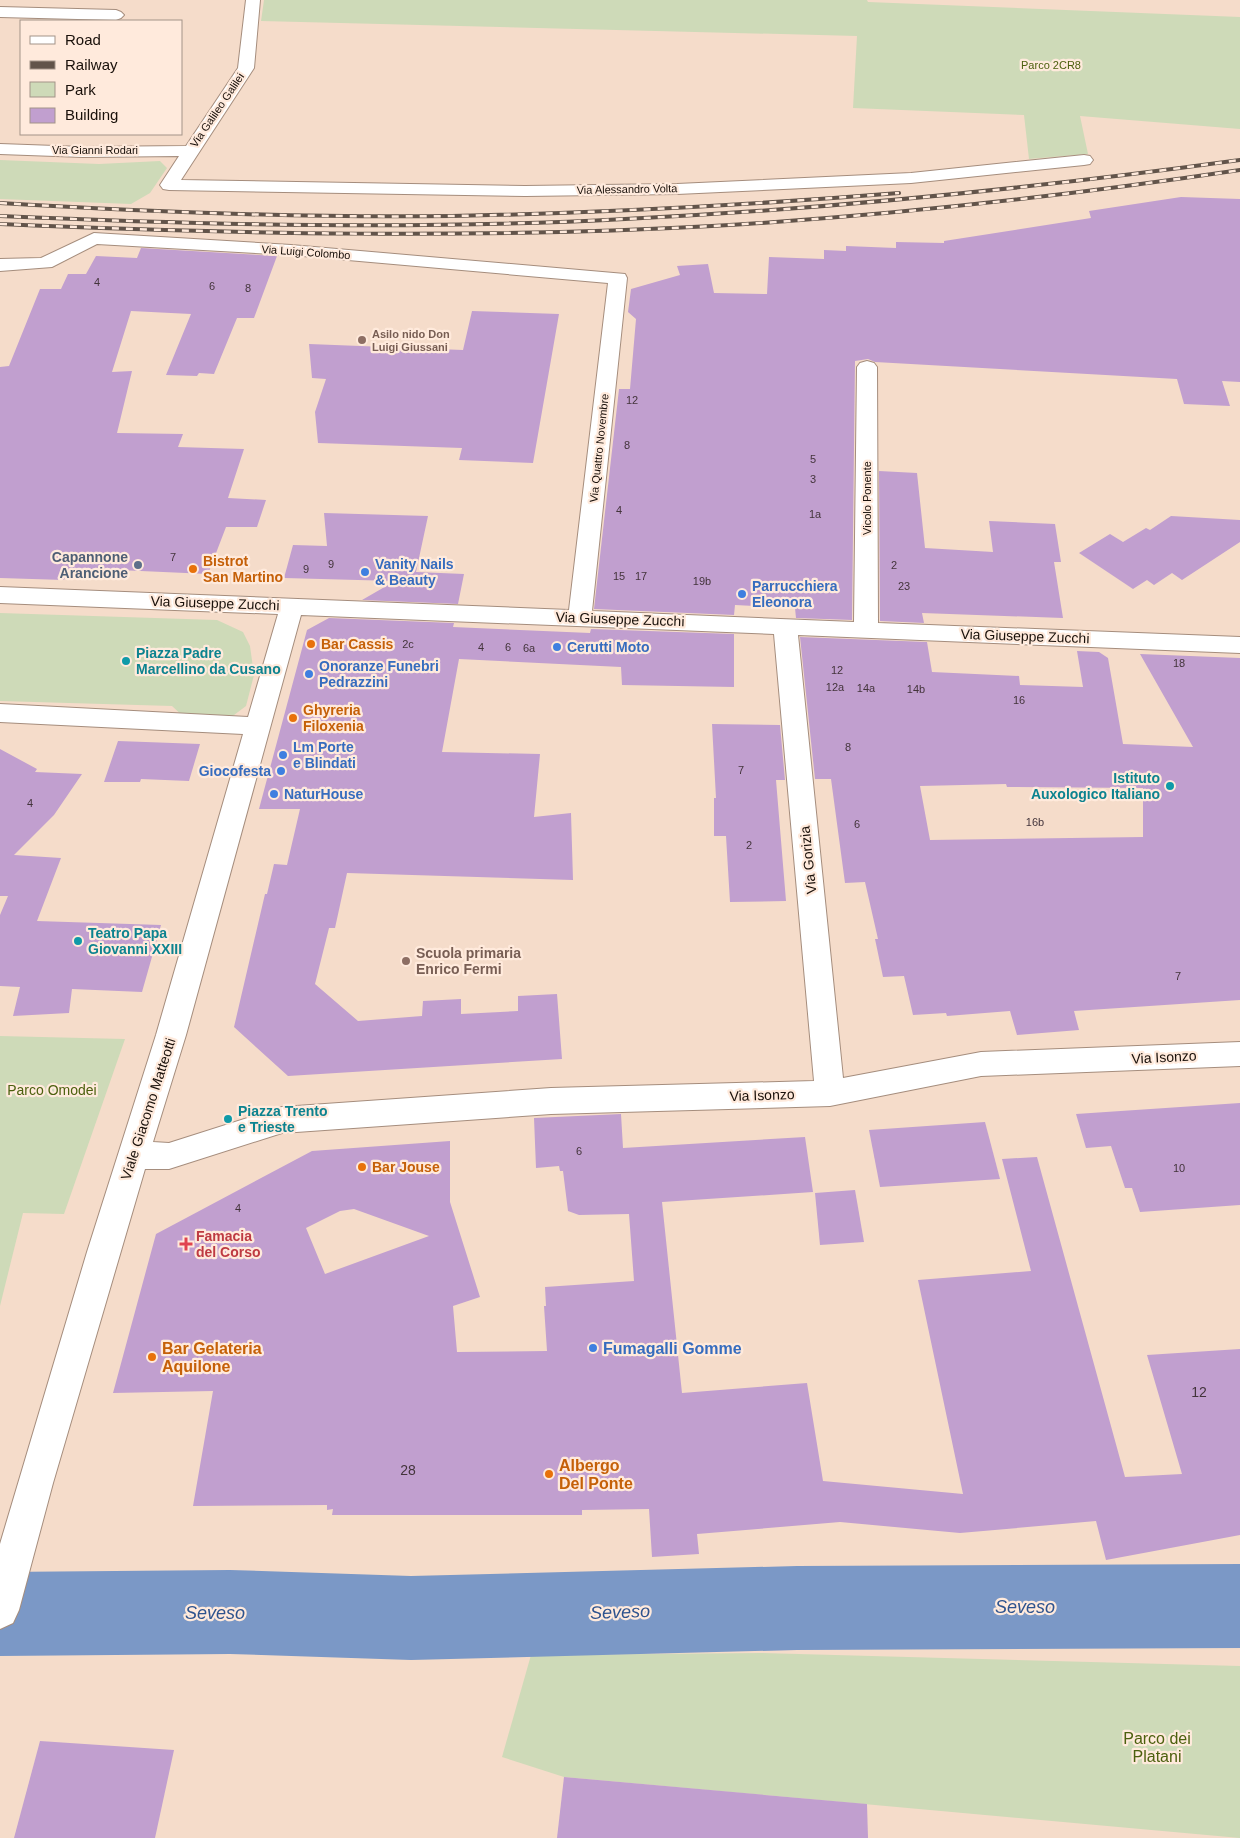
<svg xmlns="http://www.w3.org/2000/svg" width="1240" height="1838" font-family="Arial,sans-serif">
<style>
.green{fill:#cedab8}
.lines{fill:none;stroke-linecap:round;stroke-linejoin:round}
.river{fill:#7b98c6;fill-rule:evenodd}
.building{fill:#c19fcf;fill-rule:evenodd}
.minor-casing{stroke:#a58d7d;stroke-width:2}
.minor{fill:#fff;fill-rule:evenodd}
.rail-casing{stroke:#62544a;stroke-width:4}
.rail{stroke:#ffeadc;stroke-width:2.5;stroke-dasharray:7;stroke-linecap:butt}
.education-dot{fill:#8d6e63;stroke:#ffeadc;stroke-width:2}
.service-dot{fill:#5c6f8a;stroke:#ffeadc;stroke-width:2}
.food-dot{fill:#e8710a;stroke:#ffeadc;stroke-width:2}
.shop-dot{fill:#3f7fe0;stroke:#ffeadc;stroke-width:2}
.culture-dot{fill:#0f9aa8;stroke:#ffeadc;stroke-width:2}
.health-dot{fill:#e0444e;stroke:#ffeadc;stroke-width:2}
.labels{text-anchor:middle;stroke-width:4.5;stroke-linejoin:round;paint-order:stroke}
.far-park-label{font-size:11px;fill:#4c600e;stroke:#ffeadc}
.far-street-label{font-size:11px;fill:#19100a;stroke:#ffeadc}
.number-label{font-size:11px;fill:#43343b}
.far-education-label{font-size:11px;font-weight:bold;fill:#785e54;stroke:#ffeadc;text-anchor:start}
.service-label{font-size:14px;font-weight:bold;fill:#4e5e75;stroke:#ffeadc;text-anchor:end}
.food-label{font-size:14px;font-weight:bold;fill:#c56008;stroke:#ffeadc;text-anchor:start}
.shop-label{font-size:14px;font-weight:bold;fill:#366cbe;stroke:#ffeadc;text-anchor:start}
.street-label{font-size:14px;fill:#19100a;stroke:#ffeadc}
.culture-label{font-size:14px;font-weight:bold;fill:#0d838f;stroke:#ffeadc;text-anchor:start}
.education-label{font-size:14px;font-weight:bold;fill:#785e54;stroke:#ffeadc;text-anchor:start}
.park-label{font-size:14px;fill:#4c600e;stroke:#ffeadc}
.health-label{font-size:14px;font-weight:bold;fill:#be3a42;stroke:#ffeadc;text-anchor:start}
.near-number-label{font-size:14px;fill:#43343b}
.near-food-label{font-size:16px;font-weight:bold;fill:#c56008;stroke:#ffeadc;text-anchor:start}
.near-shop-label{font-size:16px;font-weight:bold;fill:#366cbe;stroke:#ffeadc;text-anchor:start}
.near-park-label{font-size:16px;fill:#4c600e;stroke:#ffeadc}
.near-water-label{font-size:18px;font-style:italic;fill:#2e538e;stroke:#ffeadc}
</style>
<rect width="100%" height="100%" fill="#f5dcca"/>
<g class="green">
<polygon points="264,0 867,0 868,2 1240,17 1240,129 1080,116 1088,154 1029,159 1024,115 853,108 857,36 261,21"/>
<polygon points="0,160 99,164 160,161 167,168 150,193 131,204 0,199"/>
<polygon points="0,613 217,620 243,632 250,646 254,675 246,706 230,718 185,718 172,706 0,701"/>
<polygon points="0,1036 125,1039 64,1214 23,1213 0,1306"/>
<polygon points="762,1653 1240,1666 1240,1838 564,1777 502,1757 531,1655"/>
</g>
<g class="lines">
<polygon class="river" points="1240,1564 1240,1648 797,1650 411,1660 230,1654 0,1656 0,1572 230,1570 411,1576 797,1566"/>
</g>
<g class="building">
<polygon points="1181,197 1240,199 1240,382 1222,381 1230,406 1184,404 1177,379 875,362 868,359 855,361 852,620 796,618 795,608 735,605 734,615 594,609 619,389 630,389 636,319 628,312 631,289 680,275 677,266 708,264 714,293 767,294 769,257 824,259 824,250 846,251 846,246 896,248 896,242 944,243 944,241 1091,218 1089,211"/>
<polygon points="141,248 277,256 254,318 237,318 214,374 199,373 197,376 166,375 191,314 131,311 112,372 132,371 117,433 183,434 178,447 244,449 228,498 266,500 257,527 226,527 208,574 96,569 68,570 64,580 0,578 0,367 9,366 40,289 61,289 68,274 86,274 96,256 137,258"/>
<polygon points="472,311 559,314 533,463 459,460 462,448 318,443 315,412 326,379 312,378 309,344 463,350"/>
<polygon points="879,471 917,473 925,548 993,552 989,521 1055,524 1061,562 1054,562 1063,618 922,613 924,623 880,621"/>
<polygon points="324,513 428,516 416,572 464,574 458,604 362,600 395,581 284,578 293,545 327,546"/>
<polygon points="1171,516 1240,520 1240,542 1182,580 1172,573 1154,585 1147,580 1133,589 1079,553 1110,534 1123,542 1146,528 1150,530"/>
<polygon points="329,618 454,623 453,627 590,633 591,629 734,634 734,687 622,685 621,667 459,659 442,752 540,754 534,817 571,813 573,880 347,873 335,928 329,928 315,984 358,1021 422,1016 423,1001 461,999 461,1014 518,1011 518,996 557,994 562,1059 288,1076 234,1027 265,894 267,894 274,864 287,865 300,809 259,809 307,630"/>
<path d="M 800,637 L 927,642 L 932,672 L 1019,676 L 1020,685 L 1083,687 L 1077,651 L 1099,652 L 1108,658 L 1123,744 L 1193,747 L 1140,654 L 1240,658 L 1240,1000 L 1074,1011 L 1079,1030 L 1017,1035 L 1010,1011 L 947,1016 L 946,1013 L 913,1015 L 904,976 L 883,977 L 875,939 L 878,939 L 865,882 L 845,883 L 831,779 L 815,779 ZM 1006,784 L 1007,787 L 1143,788 L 1143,837 L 930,840 L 920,786 Z"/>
<polygon points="712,724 780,725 785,780 776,780 786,901 730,902 726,836 714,836 714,798 716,798"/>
<polygon points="118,741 200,744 189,781 141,779 140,782 104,782"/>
<polygon points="0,749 37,769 35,772 82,774 54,815 14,855 61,858 37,921 161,925 142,992 72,989 69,1013 13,1016 20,987 0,986 0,915 8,896 0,896"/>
<polygon points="1240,1103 1240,1205 1140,1212 1132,1188 1125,1188 1111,1146 1086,1148 1076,1114"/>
<path d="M 621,1114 L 623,1148 L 805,1137 L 813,1192 L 662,1202 L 682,1393 L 807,1383 L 823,1481 L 963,1494 L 918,1280 L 1031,1271 L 1002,1159 L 1037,1157 L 1125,1477 L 1182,1474 L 1147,1355 L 1240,1349 L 1240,1535 L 1106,1560 L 1096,1521 L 960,1533 L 840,1522 L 697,1534 L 699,1554 L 652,1557 L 649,1509 L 582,1510 L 582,1515 L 332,1515 L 333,1509 L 327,1510 L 327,1505 L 193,1506 L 213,1391 L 113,1393 L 156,1234 L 312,1151 L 450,1141 L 450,1202 L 480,1297 L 453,1306 L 457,1352 L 547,1351 L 544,1306 L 546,1306 L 545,1287 L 634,1281 L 629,1214 L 579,1215 L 568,1211 L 563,1171 L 560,1171 L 559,1166 L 536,1168 L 534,1118 ZM 354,1209 L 429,1236 L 325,1274 L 306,1228 L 340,1211 Z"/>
<polygon points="985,1122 1000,1179 880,1187 869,1130"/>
<polygon points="855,1190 864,1242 820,1245 815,1193"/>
<polygon points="40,1741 174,1750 155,1838 14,1838"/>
<polygon points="564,1777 867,1804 868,1838 557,1838"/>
</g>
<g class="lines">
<defs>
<g id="minor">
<polygon points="246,0 260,0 254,68 181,180 525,186 677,184 911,173 1084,155 1090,156 1093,160 1090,164 1084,165 911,183 677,194 525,196 169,190 163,189 160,185 179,156 83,157 0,154 0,144 83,147 186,146 238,68"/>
<polygon points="0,7 116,10 121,12 124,15 121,18 116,20 0,17"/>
<path d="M 94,233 L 291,245 L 625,274 L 627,278 L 592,611 L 854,622 L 857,367 L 860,363 L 867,361 L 874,363 L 877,367 L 878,623 L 1240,637 L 1240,653 L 798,635 L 843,1078 L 981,1052 L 1240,1042 L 1240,1066 L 981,1076 L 830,1106 L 551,1114 L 282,1133 L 169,1169 L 145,1169 L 53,1483 L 19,1610 L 13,1623 L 0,1629 L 0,1544 L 87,1252 L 156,1035 L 243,734 L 0,722 L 0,704 L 248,717 L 278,614 L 0,603 L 0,587 L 569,610 L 608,283 L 291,255 L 97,244 L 52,267 L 0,271 L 0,259 L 41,258 ZM 301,615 L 774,634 L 814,1081 L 551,1088 L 282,1107 L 169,1143 L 153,1142 L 186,1035 Z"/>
</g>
</defs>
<use href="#minor" class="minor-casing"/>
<use href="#minor" class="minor"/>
<defs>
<g id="rail">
<path d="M 0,203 C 150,212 301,218 452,216 C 601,213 750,205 899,193"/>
<path d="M 0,216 C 208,225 416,230 625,219 C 831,209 1035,188 1240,160"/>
<path d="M 0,224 C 237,234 475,239 712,226 C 889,216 1065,196 1240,170"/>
</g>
</defs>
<use href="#rail" class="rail-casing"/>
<use href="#rail" class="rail"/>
</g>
<g class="education-dot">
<circle cx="362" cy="340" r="5"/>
<circle cx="406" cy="961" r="5"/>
</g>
<circle class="service-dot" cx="138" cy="565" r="5"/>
<g class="food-dot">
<circle cx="193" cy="569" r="5"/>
<circle cx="311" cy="644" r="5"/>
<circle cx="293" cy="718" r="5"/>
<circle cx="362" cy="1167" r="5"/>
<circle cx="152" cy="1357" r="5"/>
<circle cx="549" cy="1474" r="5"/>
</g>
<g class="shop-dot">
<circle cx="365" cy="572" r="5"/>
<circle cx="742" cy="594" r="5"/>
<circle cx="557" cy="647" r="5"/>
<circle cx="309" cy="674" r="5"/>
<circle cx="283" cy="755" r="5"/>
<circle cx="281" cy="771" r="5"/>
<circle cx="274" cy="794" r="5"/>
<circle cx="593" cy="1348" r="5"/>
</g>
<g class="culture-dot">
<circle cx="126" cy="661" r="5"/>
<circle cx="1170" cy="786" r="5"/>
<circle cx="78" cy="941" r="5"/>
<circle cx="228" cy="1119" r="5"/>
</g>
<path class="health-dot" d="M183.5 1236.5h5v5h5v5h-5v5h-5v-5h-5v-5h5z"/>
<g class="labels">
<g class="far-park-label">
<text x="1051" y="69">Parco 2CR8</text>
</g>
<g class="far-street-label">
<text transform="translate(217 110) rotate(-56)" y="4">Via Galileo Galilei</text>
<text x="95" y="154">Via Gianni Rodari</text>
<text transform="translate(627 189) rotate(-1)" y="4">Via Alessandro Volta</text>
<text transform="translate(306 252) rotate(4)" y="4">Via Luigi Colombo</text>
<text transform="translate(599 448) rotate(-84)" y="4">Via Quattro Novembre</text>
<text transform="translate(867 498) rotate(-90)" y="4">Vicolo Ponente</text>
</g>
<g class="number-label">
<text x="97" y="286">4</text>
<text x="212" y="290">6</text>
<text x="248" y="292">8</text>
<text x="632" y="404">12</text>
<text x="627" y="449">8</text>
<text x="813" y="463">5</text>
<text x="813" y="483">3</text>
<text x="619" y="514">4</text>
<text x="815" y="518">1a</text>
<text x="173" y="561">7</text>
<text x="331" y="568">9</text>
<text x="894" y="569">2</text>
<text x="306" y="573">9</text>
<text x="619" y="580">15</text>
<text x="641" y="580">17</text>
<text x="702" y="585">19b</text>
<text x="904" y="590">23</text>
<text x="408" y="648">2c</text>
<text x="481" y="651">4</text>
<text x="508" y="651">6</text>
<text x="529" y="652">6a</text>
<text x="1179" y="667">18</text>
<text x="837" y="674">12</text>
<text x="835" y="691">12a</text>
<text x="866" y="692">14a</text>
<text x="916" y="693">14b</text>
<text x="1019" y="704">16</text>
<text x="848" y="751">8</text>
<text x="741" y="774">7</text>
<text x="30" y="807">4</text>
<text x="1035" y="826">16b</text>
<text x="857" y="828">6</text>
<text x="749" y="849">2</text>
<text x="1178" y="980">7</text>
<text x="579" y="1155">6</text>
<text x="1179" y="1172">10</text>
<text x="238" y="1212">4</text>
</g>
<g class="far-education-label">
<text x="372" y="338">Asilo nido Don<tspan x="372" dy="13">Luigi Giussani</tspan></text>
</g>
<g class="service-label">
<text x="128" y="562">Capannone<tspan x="128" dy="16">Arancione</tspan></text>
</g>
<g class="food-label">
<text x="203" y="566">Bistrot<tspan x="203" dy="16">San Martino</tspan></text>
<text x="321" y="649">Bar Cassis</text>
<text x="303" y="715">Ghyreria<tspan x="303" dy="16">Filoxenia</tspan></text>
<text x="372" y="1172">Bar Jouse</text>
</g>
<g class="shop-label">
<text x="375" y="569">Vanity Nails<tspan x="375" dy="16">&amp; Beauty</tspan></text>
<text x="752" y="591">Parrucchiera<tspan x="752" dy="16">Eleonora</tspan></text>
<text x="567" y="652">Cerutti Moto</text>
<text x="319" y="671">Onoranze Funebri<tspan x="319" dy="16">Pedrazzini</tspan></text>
<text x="293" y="752">Lm Porte<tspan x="293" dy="16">e Blindati</tspan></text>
<text x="271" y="776" text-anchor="end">Giocofesta</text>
<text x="284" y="799">NaturHouse</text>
</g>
<g class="street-label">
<text transform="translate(215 603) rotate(2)" y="5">Via Giuseppe Zucchi</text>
<text transform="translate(620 619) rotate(2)" y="5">Via Giuseppe Zucchi</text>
<text transform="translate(1025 636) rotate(2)" y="5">Via Giuseppe Zucchi</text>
<text transform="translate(808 860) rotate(-96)" y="5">Via Gorizia</text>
<text transform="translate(1164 1057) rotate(-3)" y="5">Via Isonzo</text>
<text transform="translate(762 1095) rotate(-2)" y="5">Via Isonzo</text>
<text transform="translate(148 1109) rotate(-72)" y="5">Viale Giacomo Matteotti</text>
</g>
<g class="culture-label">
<text x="136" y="658">Piazza Padre<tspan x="136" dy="16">Marcellino da Cusano</tspan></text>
<text x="1160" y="783" text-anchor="end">Istituto<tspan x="1160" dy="16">Auxologico Italiano</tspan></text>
<text x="88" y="938">Teatro Papa<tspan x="88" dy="16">Giovanni XXIII</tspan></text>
<text x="238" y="1116">Piazza Trento<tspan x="238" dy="16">e Trieste</tspan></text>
</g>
<g class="education-label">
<text x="416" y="958">Scuola primaria<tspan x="416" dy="16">Enrico Fermi</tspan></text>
</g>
<g class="park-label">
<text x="52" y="1095">Parco Omodei</text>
</g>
<g class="health-label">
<text x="196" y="1241">Famacia<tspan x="196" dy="16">del Corso</tspan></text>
</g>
<g class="near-number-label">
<text x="1199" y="1397">12</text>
<text x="408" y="1475">28</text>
</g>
<g class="near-food-label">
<text x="162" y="1354">Bar Gelateria<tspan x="162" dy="18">Aquilone</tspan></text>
<text x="559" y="1471">Albergo<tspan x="559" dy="18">Del Ponte</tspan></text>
</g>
<g class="near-shop-label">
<text x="603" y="1354">Fumagalli Gomme</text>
</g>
<g class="near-park-label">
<text x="1157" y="1744">Parco dei<tspan x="1157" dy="18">Platani</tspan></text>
</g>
<g class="near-water-label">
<text x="1025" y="1613">Seveso</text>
<text transform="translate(620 1612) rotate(-2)" y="6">Seveso</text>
<text x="215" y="1619">Seveso</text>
</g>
</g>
<rect x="20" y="20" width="162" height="115" fill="#ffeadc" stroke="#a39388"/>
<rect x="30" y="36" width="25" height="8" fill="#ffffff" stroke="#a39388"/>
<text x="65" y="45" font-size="15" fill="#19100a">Road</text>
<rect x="30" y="61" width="25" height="8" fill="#62544a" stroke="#a39388"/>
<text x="65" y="70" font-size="15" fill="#19100a">Railway</text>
<rect x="30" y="82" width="25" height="15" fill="#cedab8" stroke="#a39388"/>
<text x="65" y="95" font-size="15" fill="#19100a">Park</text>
<rect x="30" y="108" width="25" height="15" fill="#c19fcf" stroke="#a39388"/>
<text x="65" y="120" font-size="15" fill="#19100a">Building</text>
</svg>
